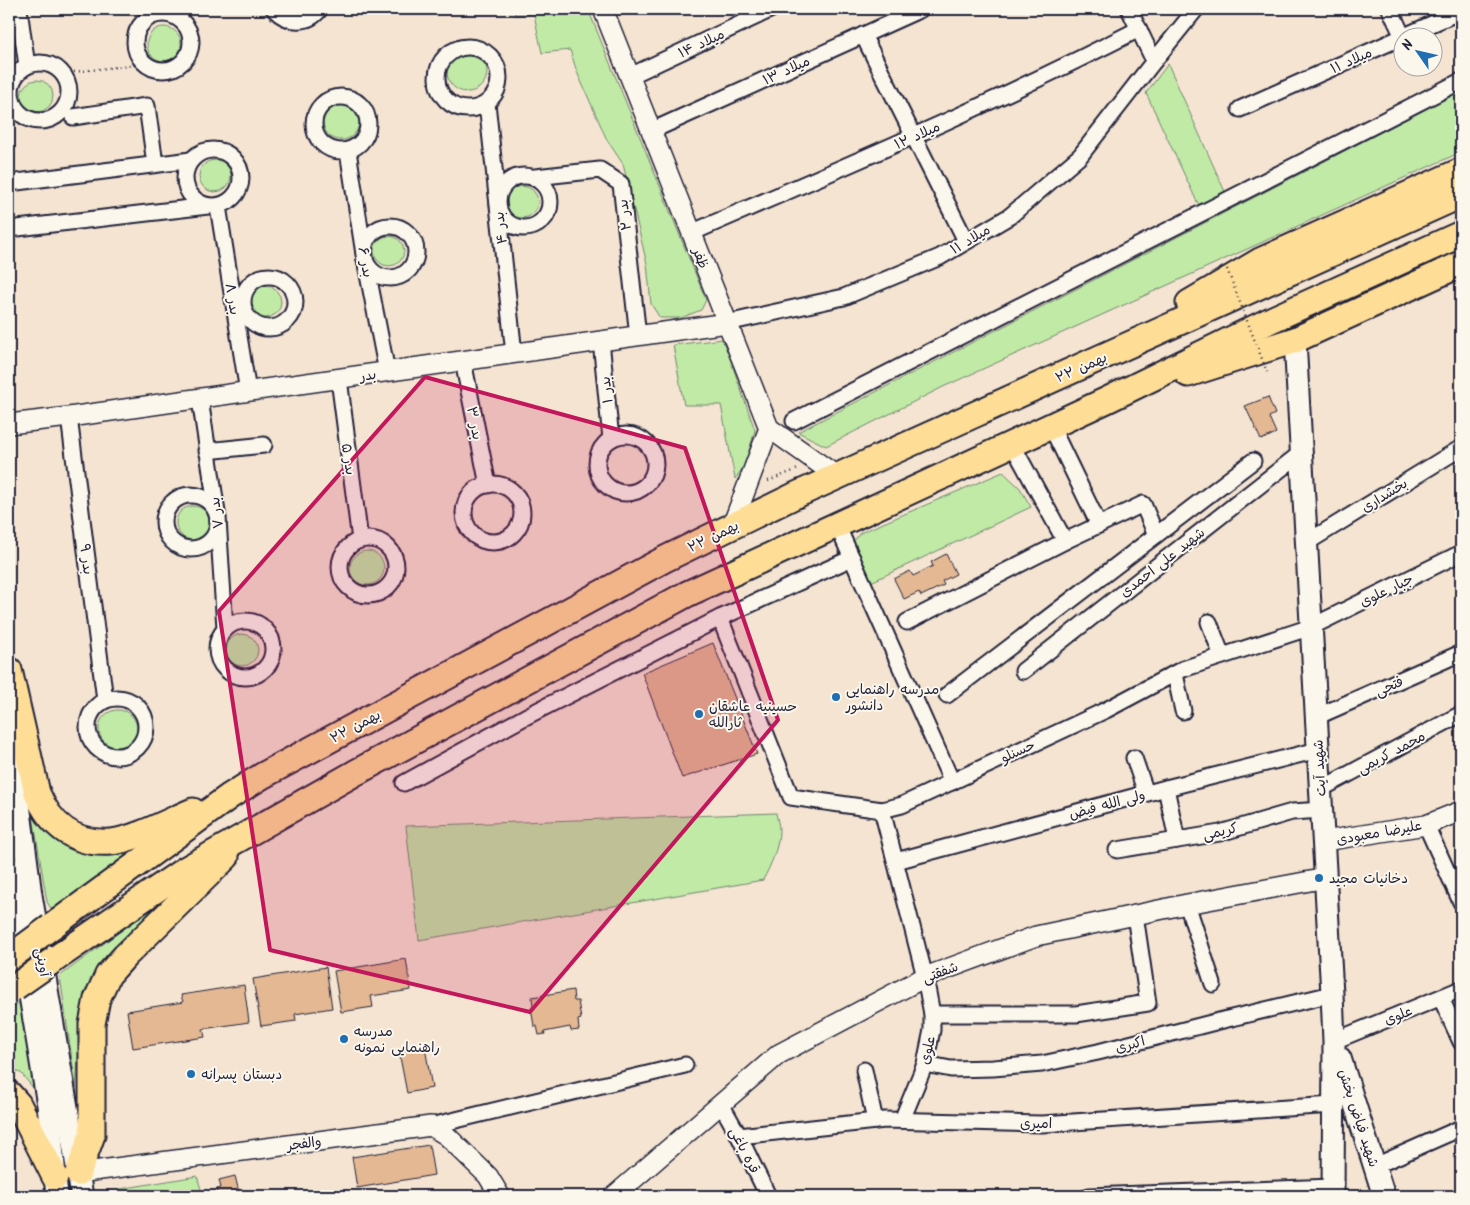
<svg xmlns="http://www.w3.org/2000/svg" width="1470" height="1205" font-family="Kalam,'Playpen Sans Arabic',sans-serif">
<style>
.green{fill:#c0eaa6;stroke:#718670}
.building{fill:#e3b893;stroke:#22223b}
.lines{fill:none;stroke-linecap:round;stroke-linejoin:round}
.minor-casing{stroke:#22223b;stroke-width:19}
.tertiary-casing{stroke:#22223b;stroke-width:22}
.secondary-casing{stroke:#22223b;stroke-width:25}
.trunk-casing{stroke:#22223b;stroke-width:29}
.path{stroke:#22223b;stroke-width:2.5;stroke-dasharray:1 4;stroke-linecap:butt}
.minor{stroke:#fbf7ec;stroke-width:15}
.tertiary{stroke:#fbf7ec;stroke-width:19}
.secondary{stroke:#fbf7ec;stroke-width:21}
.trunk{stroke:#fedd96;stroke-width:25}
.trunk-bridge-casing{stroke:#22223b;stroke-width:29;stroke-linecap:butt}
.path-bridge{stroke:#22223b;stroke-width:2.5;stroke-dasharray:1 4;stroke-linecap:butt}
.trunk-bridge{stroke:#fedd96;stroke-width:25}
.marked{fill:#c2185b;fill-opacity:0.2;stroke:#c2185b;stroke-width:4;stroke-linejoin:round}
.poi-dot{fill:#1f6fb2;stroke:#fbf7ec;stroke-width:2}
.labels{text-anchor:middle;stroke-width:4;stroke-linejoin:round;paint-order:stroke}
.street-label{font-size:14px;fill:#22223b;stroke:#fbf7ec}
.poi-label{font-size:14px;fill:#22223b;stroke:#fbf7ec;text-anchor:start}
</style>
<rect width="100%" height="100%" fill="#f4e4d1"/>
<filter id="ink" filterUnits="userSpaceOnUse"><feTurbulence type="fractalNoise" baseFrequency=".02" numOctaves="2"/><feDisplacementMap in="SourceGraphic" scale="10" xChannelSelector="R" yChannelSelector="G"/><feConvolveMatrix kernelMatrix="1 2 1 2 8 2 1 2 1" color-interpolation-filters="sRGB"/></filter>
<g filter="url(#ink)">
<g class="green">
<polygon points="514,9 588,9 706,300 701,310 681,318 660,318 651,304 647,264 623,164 607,140 577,72 570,50 542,53 534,14 515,15"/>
<circle cx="164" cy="44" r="17"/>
<circle cx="467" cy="72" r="20"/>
<polygon points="1168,64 1226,194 1200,208 1146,93"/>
<circle cx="37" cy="96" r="16"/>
<polygon points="1461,91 1461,152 943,387 826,446 798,432"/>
<circle cx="341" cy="122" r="18"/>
<circle cx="215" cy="176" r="16"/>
<circle cx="522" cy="202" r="16"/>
<circle cx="389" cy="251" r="15"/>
<circle cx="265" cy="302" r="16"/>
<polygon points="723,339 755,430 745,465 735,479 721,405 684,405 673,345"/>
<polygon points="1003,472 1020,488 1031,507 871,582 864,569 853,542 860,533"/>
<circle cx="193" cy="523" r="17"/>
<circle cx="367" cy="568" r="17"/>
<circle cx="242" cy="650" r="16"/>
<circle cx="118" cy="729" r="19"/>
<polygon points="31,804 58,840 73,850 101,851 156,840 54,913 47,902"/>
<path d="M 776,813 C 777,819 779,824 779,830 C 779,847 771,865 763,880 L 419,940 L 406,826 Z"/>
<polygon points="180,887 89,1009 81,1012 76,1088 60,976"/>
<polygon points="22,1000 37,1085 34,1089 21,1073 9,1069 9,1010"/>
<polygon points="197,1176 203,1196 116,1196 120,1189"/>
</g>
<g class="building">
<polygon points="1268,397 1275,414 1269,417 1276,433 1261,440 1245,406"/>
<polygon points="946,554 956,574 942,581 944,585 921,596 919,592 904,599 894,579 910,571 913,576 933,566 931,562"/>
<polygon points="713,643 757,754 682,778 642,673"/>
<polygon points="406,959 411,990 371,996 373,1007 341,1012 334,971"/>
<polygon points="326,967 332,1008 295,1014 296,1021 261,1026 253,979"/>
<polygon points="244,985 249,1022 203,1029 205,1037 133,1048 127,1011 183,1002 181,995"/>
<polygon points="573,990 574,1001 578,1001 581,1019 578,1020 579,1030 571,1031 570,1027 544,1032 545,1034 539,1035 537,1026 534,1026 531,1008 533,1007 532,997"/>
<polygon points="425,1047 432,1088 407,1093 399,1052"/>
<polygon points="429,1145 434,1175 357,1188 352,1157"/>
<polygon points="235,1176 240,1196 222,1196 222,1195 218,1196 217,1189 221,1188 219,1180"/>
</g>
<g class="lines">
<defs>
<g id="minor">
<polyline points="19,9 27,66"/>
<path d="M 274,9 C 287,23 308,25 320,9"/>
<polyline points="1129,9 1154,61"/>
<polyline points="1390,9 1403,37"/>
<circle cx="163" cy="42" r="28"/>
<polyline points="863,35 966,241"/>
<circle cx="468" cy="78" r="31"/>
<circle cx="40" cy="92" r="29"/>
<polyline points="630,76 772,9"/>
<circle cx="341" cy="124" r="27"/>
<polyline points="487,103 514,354"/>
<polyline points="1240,109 1461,11"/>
<polyline points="73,117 147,106 155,164"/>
<polyline points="651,131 921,9"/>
<circle cx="213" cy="178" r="28"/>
<polyline points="348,151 364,254 387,372"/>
<circle cx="524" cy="202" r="26"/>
<polyline points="535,177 600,170 621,184 638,336"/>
<polyline points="9,183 191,160"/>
<polyline points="218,206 248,392"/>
<circle cx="390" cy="252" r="26"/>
<polyline points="9,229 208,206"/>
<path d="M 691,233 C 841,168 993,104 1139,29"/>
<circle cx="269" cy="302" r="26"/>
<polyline points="727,323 844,297 940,257 1010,216 1080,156 1154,61 1196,9"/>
<polyline points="601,341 611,439"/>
<polyline points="463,361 488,485"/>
<polyline points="339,379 360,540"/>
<polyline points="200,399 218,519 225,628"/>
<polyline points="69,417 105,700"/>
<polyline points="794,421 1461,81"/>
<polyline points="1051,426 1099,525"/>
<circle cx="626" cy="464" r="29"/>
<polyline points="1012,444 1065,541"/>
<polyline points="207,451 264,445"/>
<circle cx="493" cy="513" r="29"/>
<circle cx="191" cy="522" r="27"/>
<polyline points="837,525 952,782"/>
<circle cx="368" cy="567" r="28"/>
<polyline points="1306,543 1461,448"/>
<polyline points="720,618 791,797 882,810"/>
<circle cx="245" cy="649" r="28"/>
<polyline points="907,622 1065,541 1143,504 1156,535"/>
<polyline points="1209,622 1222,656"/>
<polyline points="1023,671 1301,453"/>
<polyline points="1175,674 1183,711"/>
<polyline points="947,695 1253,461"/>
<circle cx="117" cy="727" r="29"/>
<polyline points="1316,717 1461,653"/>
<polyline points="1134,758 1146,793"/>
<polyline points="404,783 525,717 720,618 852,558"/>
<polyline points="1166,788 1177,840"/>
<polyline points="1321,789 1461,714"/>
<polyline points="1426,825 1461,902"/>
<polyline points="1117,850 1220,833 1292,812 1322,810"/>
<polyline points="896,861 1166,788 1318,750"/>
<polyline points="1187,904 1213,984"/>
<polyline points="1441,998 1461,1042"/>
<polyline points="932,1014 1076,1014 1148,1003 1135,915"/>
<polyline points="1334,1041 1461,989"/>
<polyline points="925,1064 951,1069 993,1068 1042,1064 1098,1052 1219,1021 1332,994"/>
<polyline points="864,1070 875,1121"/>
<polyline points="721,1104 739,1136 768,1196"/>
<polyline points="902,1120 925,1064 932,1030 932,1014 925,977 882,810 902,805 1106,710 1183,669 1311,627 1461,553"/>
<polyline points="431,1126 685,1065"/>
<polyline points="739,1136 885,1120 1042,1124 1334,1105"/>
<polyline points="1375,1166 1461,1128"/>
<polyline points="1089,1196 1333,1187"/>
</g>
<g id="tertiary">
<polyline points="603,9 769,428 838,477"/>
<polyline points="9,424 69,417 727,323"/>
<polyline points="732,526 769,428"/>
<polyline points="1324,841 1426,825 1461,811"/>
<polyline points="78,1173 431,1126 446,1135 488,1176 500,1196"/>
<polyline points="614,1196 779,1054 925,977 1036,936 1187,904 1326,878"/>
</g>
<g id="secondary">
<polyline points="1295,340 1332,994 1334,1041 1333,1196"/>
<polyline points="9,728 31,895 82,1196"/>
<polyline points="9,868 48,1105 57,1196"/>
<polyline points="1340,1058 1384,1196"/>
</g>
<g id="trunk">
<polyline points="1189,303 1260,261 1461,171"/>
<polyline points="1188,374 1295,340 1461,264"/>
<path d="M 9,670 L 37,793 C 50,825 75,845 111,842 C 134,840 171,820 193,811"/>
<polyline points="51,927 230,796 262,776 665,559 794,496 1461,195"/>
<polyline points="55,959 186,869 355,773 687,594 837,525 1107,400 1273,319 1461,234"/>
<polyline points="9,1094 18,1104 55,1177"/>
<polyline points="78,1173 92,1135 92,1024 97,999 108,975 125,956 226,857"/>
</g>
</defs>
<use href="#minor" class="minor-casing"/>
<use href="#tertiary" class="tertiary-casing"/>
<use href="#secondary" class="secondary-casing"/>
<use href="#trunk" class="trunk-casing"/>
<g class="path">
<polyline points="64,73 144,64"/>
<polyline points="768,481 798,469"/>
</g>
<use href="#minor" class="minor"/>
<use href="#tertiary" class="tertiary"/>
<use href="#secondary" class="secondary"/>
<use href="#trunk" class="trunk"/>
<defs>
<g id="trunk-bridge">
<polyline points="9,958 51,927"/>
<polyline points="15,987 55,959"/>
</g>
</defs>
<use href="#trunk-bridge" class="trunk-bridge-casing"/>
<polyline class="path-bridge" points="1227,269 1267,372"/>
<use href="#trunk-bridge" class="trunk-bridge"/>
</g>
</g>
<path class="marked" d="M 425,377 L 685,448 L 778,720 L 530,1012 L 270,950 L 219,611 Z"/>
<g class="poi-dot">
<circle cx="836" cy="697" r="5"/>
<circle cx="699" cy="714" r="5"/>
<circle cx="1319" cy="878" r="5"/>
<circle cx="344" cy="1039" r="5"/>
<circle cx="191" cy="1074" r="5"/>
</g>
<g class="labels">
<g class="street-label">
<text transform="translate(701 43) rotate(-25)" y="5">میلاد ۱۴</text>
<text transform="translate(1351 60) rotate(-24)" y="5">میلاد ۱۱</text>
<text transform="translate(786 70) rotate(-25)" y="5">میلاد ۱۳</text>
<text transform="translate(917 135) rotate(-24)" y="5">میلاد ۱۲</text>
<text transform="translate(624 215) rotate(-97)" y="5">بدر ۲</text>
<text transform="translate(500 228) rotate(-96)" y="5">بدر ۴</text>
<text transform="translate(970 239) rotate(-31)" y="5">میلاد ۱۱</text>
<text transform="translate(701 258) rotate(69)" y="5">ظفر</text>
<text transform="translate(366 262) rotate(80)" y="5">بدر ۶</text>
<text transform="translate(233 299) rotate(81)" y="5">بدر ۸</text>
<text transform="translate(1081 367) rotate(-24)" y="5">۲۲ بهمن</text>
<text transform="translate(368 375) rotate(-8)" y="5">بدر</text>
<text transform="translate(606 390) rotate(-96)" y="5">بدر ۱</text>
<text transform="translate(475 423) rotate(79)" y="5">بدر ۳</text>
<text transform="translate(349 459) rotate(82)" y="5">بدر ۵</text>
<text transform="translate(1384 495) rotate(-32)" y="5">بخشداری</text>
<text transform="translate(216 513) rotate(-97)" y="5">بدر ۷</text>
<text transform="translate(713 536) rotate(-26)" y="5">۲۲ بهمن</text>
<text transform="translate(87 559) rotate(83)" y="5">بدر ۹</text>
<text transform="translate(1162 562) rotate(-38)" y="5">شهید علی احمدی</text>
<text transform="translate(1386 590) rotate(-26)" y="5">جبار علوی</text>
<text transform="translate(1389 686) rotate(-24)" y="5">فتحی</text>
<text transform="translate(355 726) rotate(-28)" y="5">۲۲ بهمن</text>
<text transform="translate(1017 751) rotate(-25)" y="5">حسنلو</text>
<text transform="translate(1391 752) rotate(-28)" y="5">محمد کریمی</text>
<text transform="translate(1319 768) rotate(-93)" y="5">شهید آیت</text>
<text transform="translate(1107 804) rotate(-15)" y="5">ولی الله فیض</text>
<text transform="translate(1220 831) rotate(-13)" y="5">کریمی</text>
<text transform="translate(1379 832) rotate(-10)" y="5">علیرضا معبودی</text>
<text transform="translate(43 962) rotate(80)" y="5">آوینی</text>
<text transform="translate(940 972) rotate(-21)" y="5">شفقتی</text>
<text transform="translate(1398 1015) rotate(-22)" y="5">علوی</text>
<text transform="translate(1130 1044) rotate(-15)" y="5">اکبری</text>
<text transform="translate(927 1050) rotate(-77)" y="5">علوی</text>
<text transform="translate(1359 1118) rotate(72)" y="5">شهید فیاض بخش</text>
<text x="1036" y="1128">امیری</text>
<text transform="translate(304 1143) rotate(-8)" y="5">والفجر</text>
<text transform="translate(745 1150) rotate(63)" y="5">قره باغی</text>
</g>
<g class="poi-label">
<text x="846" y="694">مدرسه راهنمایی<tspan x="846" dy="16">دانشور</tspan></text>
<text x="709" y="711">حسینیه عاشقان<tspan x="709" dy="16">ثارالله</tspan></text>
<text x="1329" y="883">دخانیات مجید</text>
<text x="354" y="1036">مدرسه<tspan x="354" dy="16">راهنمایی نمونه</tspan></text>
<text x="201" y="1079">دبستان پسرانه</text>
</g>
</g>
<rect width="1470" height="1205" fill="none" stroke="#fbf7ec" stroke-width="30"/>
<rect x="15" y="15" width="1440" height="1175" fill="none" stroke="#22223b" stroke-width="2" filter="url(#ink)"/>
<g transform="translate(1418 52) rotate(304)"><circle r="24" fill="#fbf7ec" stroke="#a4a2a5"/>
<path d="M0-4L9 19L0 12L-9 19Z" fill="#1f6fb2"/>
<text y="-8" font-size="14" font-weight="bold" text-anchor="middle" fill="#22223b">N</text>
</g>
</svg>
